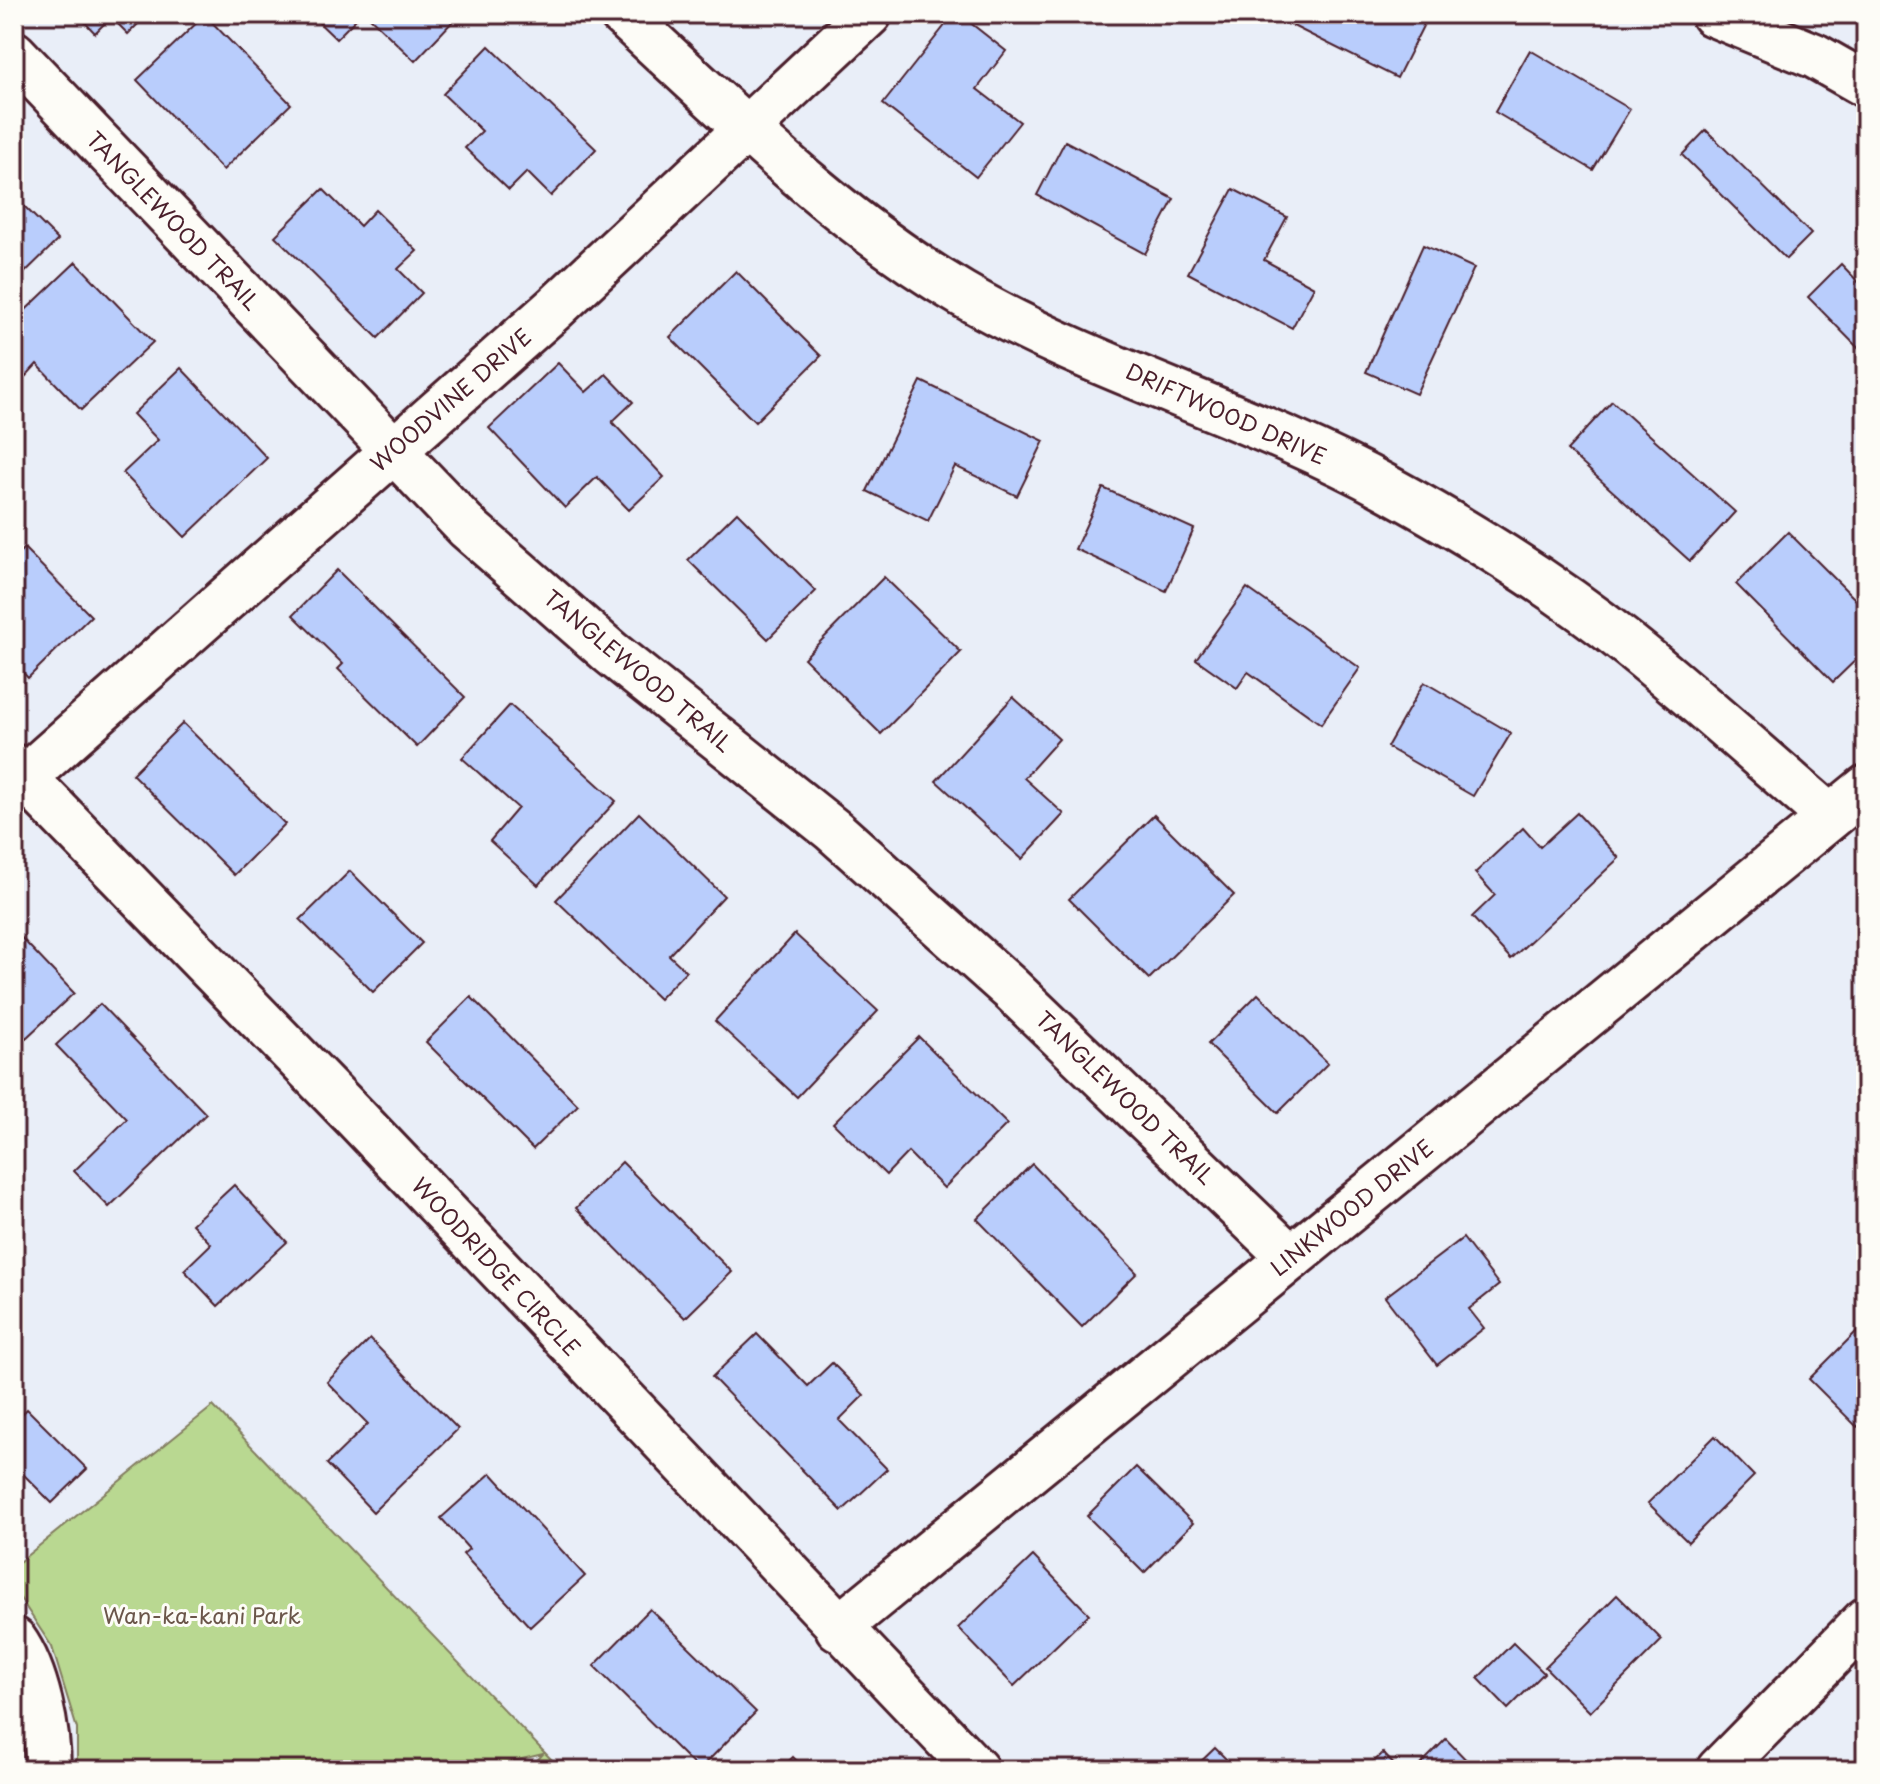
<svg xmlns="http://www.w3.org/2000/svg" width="1880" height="1784" font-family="'Playpen Sans',sans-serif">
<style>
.green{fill:#b9d891;stroke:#827c5e;stroke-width:2}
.building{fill:#b9cdfc;stroke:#4a1f2b;stroke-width:2}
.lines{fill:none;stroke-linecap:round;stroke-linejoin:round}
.minor-casing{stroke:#4a1f2b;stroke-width:50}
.minor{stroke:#fdfcf7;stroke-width:44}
.labels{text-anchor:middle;stroke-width:6;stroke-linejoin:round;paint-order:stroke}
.street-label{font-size:22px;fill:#4a1f2b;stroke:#fdfcf7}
.park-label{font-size:22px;fill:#6b564a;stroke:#fdfcf7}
</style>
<rect width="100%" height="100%" fill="#e9eef8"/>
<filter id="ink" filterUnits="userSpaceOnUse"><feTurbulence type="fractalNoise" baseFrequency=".0125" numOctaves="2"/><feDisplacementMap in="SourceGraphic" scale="16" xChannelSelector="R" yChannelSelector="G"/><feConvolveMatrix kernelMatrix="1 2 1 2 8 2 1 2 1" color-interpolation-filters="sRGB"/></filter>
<g filter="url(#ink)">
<polygon class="green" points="213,1406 545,1753 562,1770 528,1770 543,1754 476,1770 77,1770 77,1729 52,1647 14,1589 14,1566"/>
<g class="building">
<polygon points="77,14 148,14 128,34 111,17 95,33"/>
<polygon points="310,14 361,14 336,39"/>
<polygon points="366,14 450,14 455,19 415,61"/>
<polygon points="954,14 959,14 1006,51 977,89 1020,122 976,177 883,104"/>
<polygon points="1300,14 1429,14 1397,78 1293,26"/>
<polygon points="205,15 291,104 223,170 137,80"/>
<polygon points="489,46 596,149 551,196 527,172 509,190 465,148 482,131 443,94"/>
<polygon points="1530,50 1630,109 1593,170 1495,112"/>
<polygon points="1706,130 1811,234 1786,259 1682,155"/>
<polygon points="1065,141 1174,199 1145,254 1037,195"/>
<polygon points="323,189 360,226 375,210 417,251 398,269 422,293 378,338 275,236"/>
<polygon points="1233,189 1287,217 1264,260 1314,287 1292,328 1188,273"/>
<polygon points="14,196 58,240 14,283"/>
<polygon points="1423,245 1474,268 1416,394 1366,372"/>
<polygon points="76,262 153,342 81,410 37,364 26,376 14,363 14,321"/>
<polygon points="1841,264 1866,290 1866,356 1808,297"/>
<polygon points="736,271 821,356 755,422 670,337"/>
<polygon points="558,363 586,392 606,374 633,402 612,422 664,477 629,510 597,477 565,508 489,428"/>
<polygon points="181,368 267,458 185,537 123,473 158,440 133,414"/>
<polygon points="921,381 1044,441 1017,496 955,466 928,521 867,491"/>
<polygon points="1612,401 1735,512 1690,561 1567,450"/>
<polygon points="1103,488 1194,529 1166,591 1075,549"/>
<polygon points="737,512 816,591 768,639 688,560"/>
<polygon points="1788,532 1866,610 1866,650 1833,682 1736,584"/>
<polygon points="24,548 91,616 28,678 14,663 14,558"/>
<polygon points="337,570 465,697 417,747 338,669 343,664 293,615"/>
<polygon points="884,577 961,652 881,734 804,658"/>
<polygon points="1247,588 1360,668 1321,724 1248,672 1237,688 1196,659"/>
<polygon points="1424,682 1511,733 1473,796 1387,747"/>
<polygon points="1013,697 1059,739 1024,778 1064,814 1022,859 936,781"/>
<polygon points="510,705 616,801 538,885 490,841 518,808 462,758"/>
<polygon points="183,723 285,824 234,875 132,774"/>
<polygon points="639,813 724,896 669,955 686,971 659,999 556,900"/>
<polygon points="1577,813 1619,858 1511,959 1472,917 1495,895 1475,873 1523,828 1540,847"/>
<polygon points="1154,815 1234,895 1149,979 1069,899"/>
<polygon points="350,871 422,943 373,992 300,920"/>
<polygon points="1866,905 1866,925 1856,913"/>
<polygon points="14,930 74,993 26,1038 14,1026"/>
<polygon points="795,934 878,1011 797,1097 715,1021"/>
<polygon points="1258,994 1328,1063 1278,1113 1208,1044"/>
<polygon points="471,997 578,1105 533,1149 426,1042"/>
<polygon points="100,1004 206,1114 109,1207 74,1171 127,1119 56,1045"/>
<polygon points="919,1037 1007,1124 944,1188 908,1152 886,1175 833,1123"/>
<polygon points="622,1162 732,1272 685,1318 576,1208"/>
<polygon points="1032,1164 1137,1273 1082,1327 977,1219"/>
<polygon points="234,1185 287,1242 218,1306 184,1270 211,1244 192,1224"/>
<polygon points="1463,1238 1499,1285 1469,1309 1484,1328 1437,1365 1385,1297"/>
<polygon points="1866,1322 1866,1419 1857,1427 1809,1379"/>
<polygon points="757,1334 808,1386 832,1363 864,1395 839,1420 887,1469 842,1511 712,1377"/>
<polygon points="370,1339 458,1429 373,1512 327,1464 368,1424 327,1382"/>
<polygon points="27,1409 87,1469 52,1503 22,1473 14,1481 14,1422"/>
<polygon points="1715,1436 1754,1476 1688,1542 1648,1503"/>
<polygon points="1136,1467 1193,1523 1144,1573 1087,1516"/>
<polygon points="491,1473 585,1576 530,1627 463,1554 469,1549 441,1518"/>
<polygon points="1033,1556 1089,1614 1014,1686 958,1628"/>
<polygon points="1617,1595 1662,1640 1590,1712 1545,1667"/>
<polygon points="650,1609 756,1712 699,1770 594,1666"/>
<polygon points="1513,1643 1544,1673 1508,1709 1478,1678"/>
<polygon points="1446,1739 1476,1770 1415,1770"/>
<polygon points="1215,1748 1237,1770 1192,1770"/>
<polygon points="1383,1753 1399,1770 1365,1770"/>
<polygon points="793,1757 806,1770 780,1770"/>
</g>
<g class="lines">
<defs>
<g id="minor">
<path d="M 622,14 C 728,111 837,221 962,294 C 1096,372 1253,414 1389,489 C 1473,535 1555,586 1629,645 C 1698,700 1763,760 1830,817"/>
<polyline points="1713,14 1815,56 1866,85"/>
<polyline points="14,54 468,528 611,653 833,830 1010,988 1291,1258"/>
<polyline points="14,767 357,1119 976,1770"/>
<polyline points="24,778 555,308 869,14"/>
<polyline points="838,1628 1866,788"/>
<path d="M 14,1640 C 37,1672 48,1730 48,1770"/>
<polyline points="1719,1770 1866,1620"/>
</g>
</defs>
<use href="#minor" class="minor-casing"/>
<use href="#minor" class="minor"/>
</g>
</g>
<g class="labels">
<g class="street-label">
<text transform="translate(173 221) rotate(46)" y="8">TANGLEWOOD TRAIL</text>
<text transform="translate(451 400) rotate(-41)" y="8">WOODVINE DRIVE</text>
<text transform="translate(1226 414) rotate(24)" y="8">DRIFTWOOD DRIVE</text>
<text transform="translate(638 671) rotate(40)" y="8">TANGLEWOOD TRAIL</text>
<text transform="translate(1125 1098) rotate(44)" y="8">TANGLEWOOD TRAIL</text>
<text transform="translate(1352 1208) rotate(-39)" y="8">LINKWOOD DRIVE</text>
<text transform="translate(496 1267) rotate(47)" y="8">WOODRIDGE CIRCLE</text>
</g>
<g class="park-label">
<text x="202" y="1624">Wan-ka-kani Park</text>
</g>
</g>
<rect width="1880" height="1784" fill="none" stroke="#fdfcf7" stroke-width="48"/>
<rect x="24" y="24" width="1832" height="1736" fill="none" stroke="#4a1f2b" stroke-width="3" filter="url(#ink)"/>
</svg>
